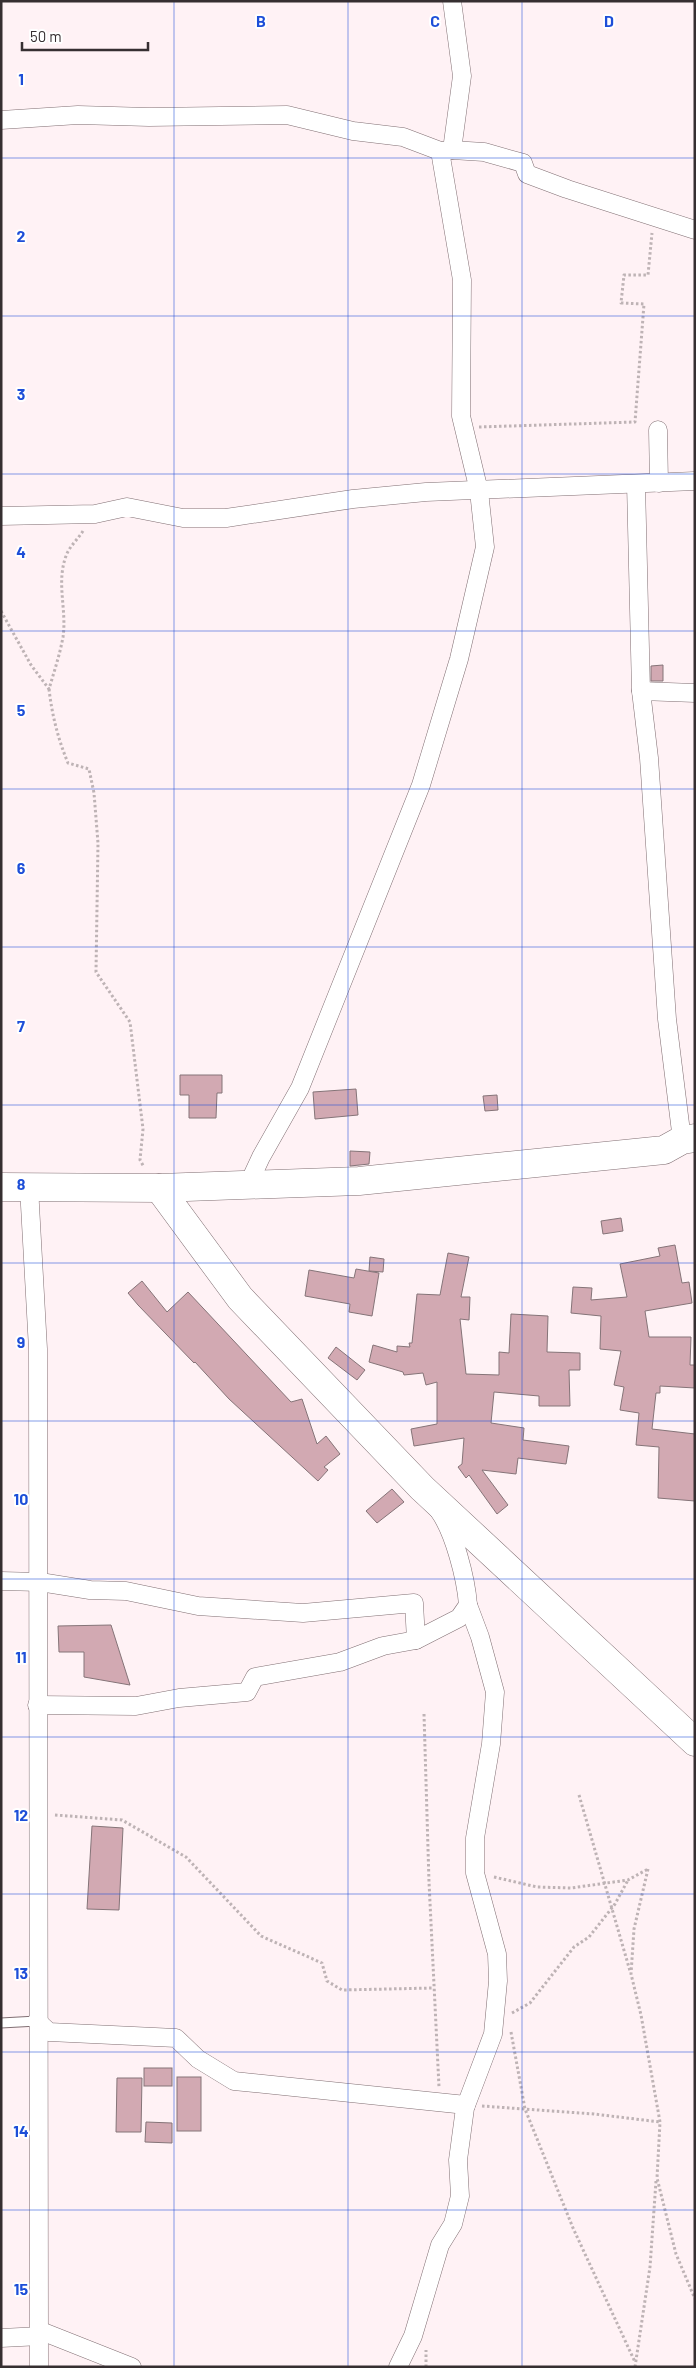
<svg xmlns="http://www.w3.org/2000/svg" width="696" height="2368" font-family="Barlow,sans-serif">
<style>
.building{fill:#d2a9b2;stroke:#857478}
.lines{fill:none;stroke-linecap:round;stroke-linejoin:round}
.service-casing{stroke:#816f73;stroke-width:11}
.minor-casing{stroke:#816f73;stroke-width:19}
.primary-casing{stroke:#816f73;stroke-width:29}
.trunk-casing{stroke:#816f73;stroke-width:29}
.path{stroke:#beb3b5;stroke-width:3;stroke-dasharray:2.5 2.5;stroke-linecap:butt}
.service{stroke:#fff;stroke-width:9}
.minor{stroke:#fff;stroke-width:18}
.primary{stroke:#fff;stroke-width:28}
.trunk{stroke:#fff;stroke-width:28}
.grid{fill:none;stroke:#1d4ed8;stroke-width:1;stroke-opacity:0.55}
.grid-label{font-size:16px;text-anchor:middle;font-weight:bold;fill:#1d4ed8;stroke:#fff;stroke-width:4;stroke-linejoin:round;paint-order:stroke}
</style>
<rect width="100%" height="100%" fill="#fff2f5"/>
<g class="building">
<polygon points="663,665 663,681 651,681 651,666"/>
<polygon points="180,1075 222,1075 222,1093 217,1093 216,1118 189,1118 189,1095 180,1095"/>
<polygon points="356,1089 358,1115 315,1119 313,1092"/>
<polygon points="497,1095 498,1110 485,1111 483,1096"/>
<polygon points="350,1151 370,1152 369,1164 350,1166"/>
<polygon points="621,1218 623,1231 603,1234 601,1221"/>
<polygon points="675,1245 682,1283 689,1282 692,1303 645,1311 649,1337 691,1337 690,1365 695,1365 695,1388 660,1386 660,1393 656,1393 652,1429 695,1434 695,1501 658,1498 659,1447 636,1445 639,1413 620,1410 624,1387 614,1385 621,1351 600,1349 601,1316 571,1313 573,1287 592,1288 591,1300 627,1297 620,1264 660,1256 658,1248"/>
<polygon points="448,1253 469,1257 461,1297 470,1297 469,1320 460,1319 466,1374 499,1375 499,1352 509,1353 511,1314 548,1316 547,1352 580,1353 580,1370 569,1370 570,1406 539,1406 539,1396 494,1392 491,1423 524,1428 523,1440 569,1446 566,1464 518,1458 516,1474 482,1470 508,1505 497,1514 469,1475 466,1478 458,1467 462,1464 464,1438 414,1446 411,1429 437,1424 437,1382 426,1385 423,1373 404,1375 403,1372 369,1362 373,1345 397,1352 397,1346 410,1347 409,1343 412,1343 417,1294 440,1295"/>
<polygon points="370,1257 384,1259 383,1272 369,1271"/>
<polygon points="356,1269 379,1273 372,1316 349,1312 350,1304 305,1296 309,1270 354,1278"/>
<polygon points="142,1281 167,1312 188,1292 291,1402 302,1399 317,1444 326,1436 340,1454 324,1467 328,1470 318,1481 229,1399 195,1362 194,1363 138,1305 128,1293"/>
<polygon points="336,1347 365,1370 357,1380 328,1358"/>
<polygon points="392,1489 404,1502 377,1523 366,1511"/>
<polygon points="111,1625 130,1685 84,1677 84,1652 59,1652 58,1626"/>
<polygon points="92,1826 123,1828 119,1910 87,1909"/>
<rect x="144" y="2068" width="28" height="18"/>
<rect x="177" y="2077" width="24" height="54"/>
<polygon points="117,2078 142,2078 141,2132 116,2132"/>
<polygon points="146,2122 172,2123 172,2143 145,2142"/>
</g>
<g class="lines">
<defs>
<polyline id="service" points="1,2023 37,2021"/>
<g id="minor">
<polyline points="1,120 78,115 149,117 287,115 353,131 403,137 440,151"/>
<polyline points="452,150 484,152 523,163 527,174 567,189 695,230"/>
<polyline points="658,430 659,483"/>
<polyline points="636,484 641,691"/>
<polyline points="1,516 95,514 127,507 183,518 226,518 353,499 426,492 695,481"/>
<polyline points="682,1140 667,1019 649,758 641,691 695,693"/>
<polyline points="248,1185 261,1157 300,1088 421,785 459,659 485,547 479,491 461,416 462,280 440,151 452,150 462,76 452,1"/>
<polyline points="29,1187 38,1349 39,2367"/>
<path d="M 1,1581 L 40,1582 L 90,1590 L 126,1591 L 198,1606 L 303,1613 L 414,1603 L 416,1640 L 459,1618 L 468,1605 C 466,1578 454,1532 439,1511"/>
<polyline points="37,1705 136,1706 179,1698 247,1692 255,1677 340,1662 383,1646 416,1640"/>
<polyline points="37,2021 49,2032 176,2038 198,2059 234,2081 466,2105"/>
<polyline points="41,2331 132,2367"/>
<polyline points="1,2338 41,2336"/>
<polyline points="398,2367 413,2336 440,2245 453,2224 460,2196 458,2160 465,2108 493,2034 498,1981 497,1954 475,1873 475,1838 491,1744 495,1692 480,1637 468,1605"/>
</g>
<polyline id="primary" points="159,1188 240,1298 422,1488 695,1742"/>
<polyline id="trunk" points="1,1187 159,1188 359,1181 664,1150 682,1140 695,1138"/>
</defs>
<use href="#service" class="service-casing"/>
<use href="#minor" class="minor-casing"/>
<use href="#primary" class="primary-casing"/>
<use href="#trunk" class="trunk-casing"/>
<g class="path">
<polyline points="479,427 635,422 644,304 621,303 624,275 648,275 652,233"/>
<path d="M 1,611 L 31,665 L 49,689 C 54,672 60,654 63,637 C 67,610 56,583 66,556 C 69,547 78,539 83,531"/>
<path d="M 49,689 C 52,715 58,739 68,763 L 89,769 L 94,793 L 98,843 L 96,972 L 130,1022 L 143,1129 L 140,1160 L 144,1167"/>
<polyline points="424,1714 429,1882 439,2087"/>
<polyline points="579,1795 630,1971"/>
<polyline points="55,1815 122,1820 186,1857 261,1936 322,1963 327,1981 342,1990 433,1988"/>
<polyline points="648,1869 634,1929 631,1974 641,2015 660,2122 657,2178 676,2254 695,2299"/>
<polyline points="494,1877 537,1887 571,1888 628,1880 648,1869"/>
<polyline points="512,2013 530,2003 574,1947 589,1937 615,1904 628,1880"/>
<polyline points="511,2032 525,2109 573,2228 635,2362"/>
<polyline points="482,2106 594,2114 660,2122"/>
<polyline points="426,2367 426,2350"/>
<polyline points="635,2367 650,2267 656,2181"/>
</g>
<use href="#service" class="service"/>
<use href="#minor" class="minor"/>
<use href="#primary" class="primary"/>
<use href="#trunk" class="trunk"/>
</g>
<path class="grid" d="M 174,1 L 174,2367M 348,1 L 348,2367M 522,1 L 522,2367M 1,158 L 695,158M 1,316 L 695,316M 1,474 L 695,474M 1,631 L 695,631M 1,789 L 695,789M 1,947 L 695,947M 1,1105 L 695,1105M 1,1263 L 695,1263M 1,1421 L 695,1421M 1,1579 L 695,1579M 1,1737 L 695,1737M 1,1894 L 695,1894M 1,2052 L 695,2052M 1,2210 L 695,2210"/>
<g class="grid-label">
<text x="261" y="27">B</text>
<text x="435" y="27">C</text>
<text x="609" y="27">D</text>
<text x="21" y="85">1</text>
<text x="21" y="242">2</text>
<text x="21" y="400">3</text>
<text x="21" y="558">4</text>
<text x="21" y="716">5</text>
<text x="21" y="874">6</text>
<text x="21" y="1032">7</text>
<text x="21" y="1190">8</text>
<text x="21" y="1348">9</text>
<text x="21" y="1505">10</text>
<text x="21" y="1663">11</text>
<text x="21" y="1821">12</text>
<text x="21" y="1979">13</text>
<text x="21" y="2137">14</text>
<text x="21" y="2295">15</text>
</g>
<rect width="696" height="2368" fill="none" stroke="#362f31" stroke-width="5"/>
<path d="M22 42v8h126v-8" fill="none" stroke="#362f31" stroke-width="2.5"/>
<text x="30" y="42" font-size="15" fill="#362f31" stroke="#ffffff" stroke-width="4" paint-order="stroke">50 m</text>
</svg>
